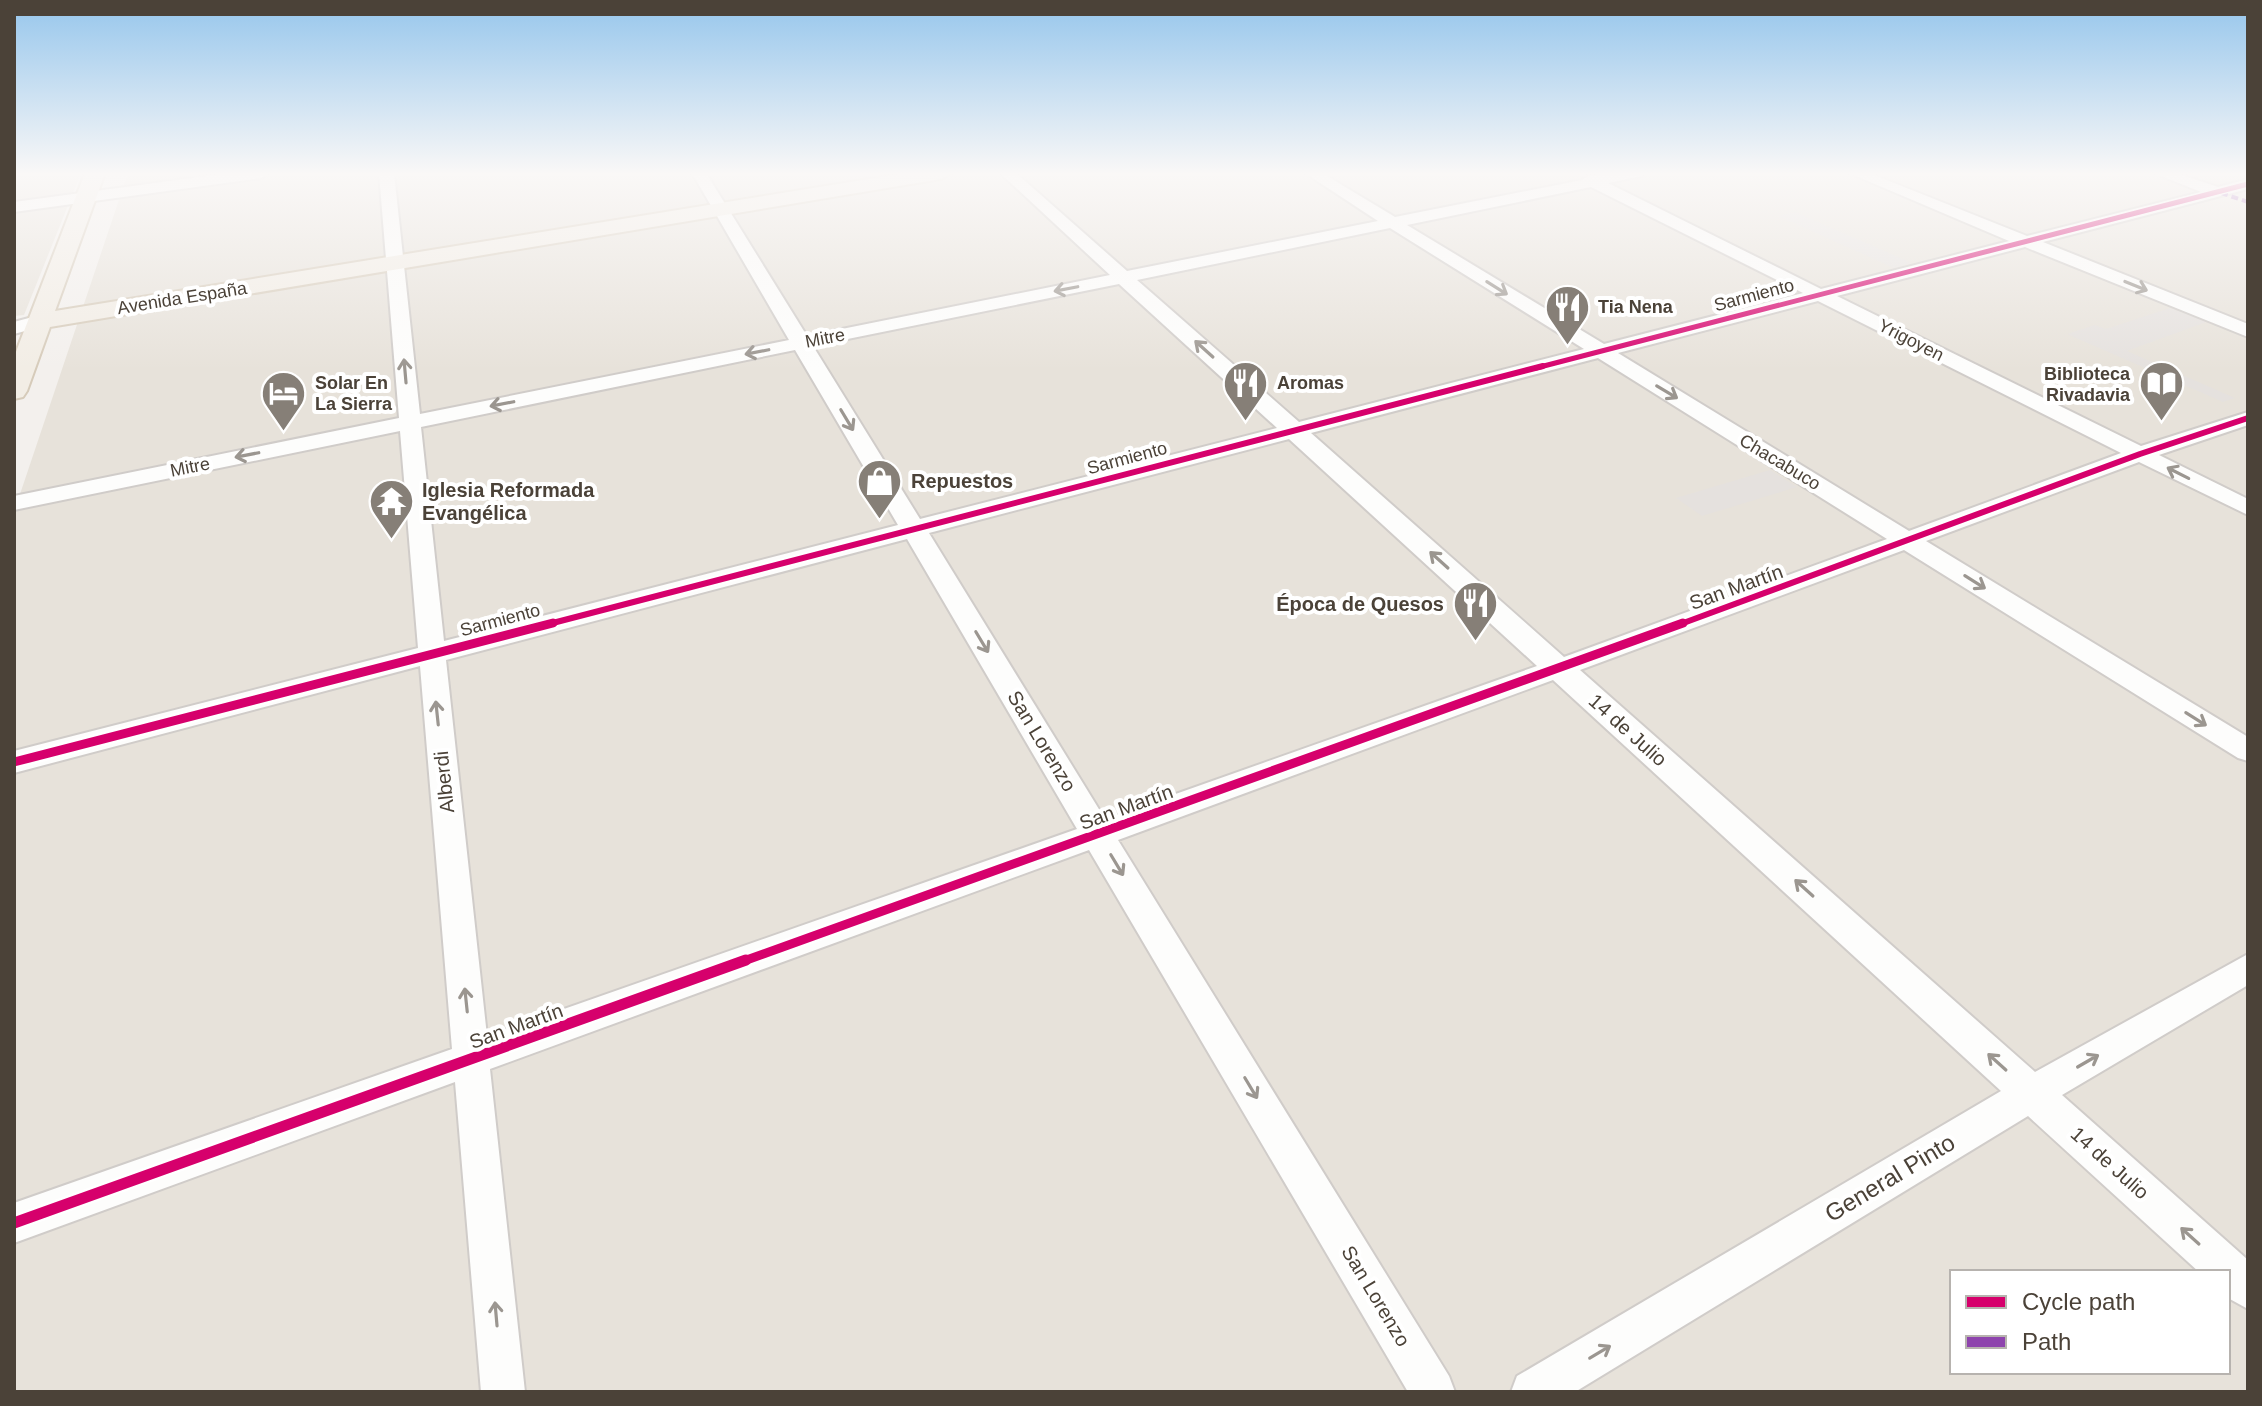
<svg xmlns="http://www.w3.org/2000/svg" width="2262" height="1406" font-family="Helvetica,sans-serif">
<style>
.residential{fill:#e7e2da;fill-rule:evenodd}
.parking{fill:#e5e1de}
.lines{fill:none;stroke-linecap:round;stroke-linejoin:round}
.minor-casing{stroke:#d0ccc9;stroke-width:4}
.major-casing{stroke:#d6cbba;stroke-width:4}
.minor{fill:#fdfdfc;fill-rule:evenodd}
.major{fill:#f2ede5;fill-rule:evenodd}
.quiet{stroke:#8e44ad;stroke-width:4;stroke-dasharray:7 4;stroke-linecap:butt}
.cycleway-far3-casing{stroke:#fff;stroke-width:8}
.cycleway-far2-casing{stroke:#fff;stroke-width:10}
.cycleway-far1-casing{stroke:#fff;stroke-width:14}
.cycleway-casing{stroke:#fff;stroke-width:16}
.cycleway-far3{stroke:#d6006c;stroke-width:5}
.cycleway-far2{stroke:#d6006c;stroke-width:6}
.cycleway-far1{stroke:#d6006c;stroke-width:9}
.cycleway{stroke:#d6006c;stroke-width:11}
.oneway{stroke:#9b9690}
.labels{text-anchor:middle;stroke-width:8;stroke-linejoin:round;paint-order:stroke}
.far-street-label{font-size:18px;fill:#4b4238;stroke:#fff}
.far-poi-label{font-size:18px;font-weight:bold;fill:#4b4238;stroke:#fff;text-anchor:start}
.poi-label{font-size:20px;font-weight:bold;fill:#4b4238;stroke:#fff;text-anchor:start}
.street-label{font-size:20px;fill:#4b4238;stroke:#fff}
.near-street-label{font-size:24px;fill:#4b4238;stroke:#fff}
</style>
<rect width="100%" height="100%" fill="#f3f0ed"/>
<g class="residential">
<polygon points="14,173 81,173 24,315 14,316"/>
<path d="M 128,173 L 2248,173 L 2248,1392 L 14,1392 L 14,512 ZM 1952,1272 L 2228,1272 L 2228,1372 L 1952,1372 Z"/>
</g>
<g class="parking">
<polygon points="1795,212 1912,263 1894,268 1778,216"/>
<polygon points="2170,308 2206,322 2127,351 2235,398 2223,402 2067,334 2095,325 2106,329"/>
<polygon points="1770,470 1797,487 1702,516 1676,498"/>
</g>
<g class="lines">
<defs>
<g id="minor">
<polygon points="229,173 269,173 261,178 14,212 14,202"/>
<path d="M 379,173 L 394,173 L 420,414 L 789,340 L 692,173 L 706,173 L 807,336 L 1110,275 L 1000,173 L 1016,173 L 1127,271 L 1378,221 L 1305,173 L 1322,173 L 1395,217 L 1582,180 L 1589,175 L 1644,173 L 1642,176 L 1608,183 L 1821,289 L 2009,241 L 1849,173 L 1869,173 L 2027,236 L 2201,192 L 2154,173 L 2176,173 L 2218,187 L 2248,179 L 2248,189 L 2043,242 L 2248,324 L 2248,337 L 2025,247 L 1837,296 L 2141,446 L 2248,412 L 2248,425 L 2159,455 L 2248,499 L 2248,515 L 2139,462 L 1926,541 L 2248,737 L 2248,761 L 2238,758 L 1904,550 L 1580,670 L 2035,1072 L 2248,954 L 2248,985 L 2062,1095 L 2248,1260 L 2248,1309 L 2228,1298 L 2228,1272 L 2199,1272 L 2028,1116 L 1575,1392 L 1511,1392 L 1517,1376 L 2001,1091 L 1553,680 L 1118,840 L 1449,1376 L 1455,1392 L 1408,1392 L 1089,850 L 490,1069 L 525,1392 L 481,1392 L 455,1082 L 14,1243 L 14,1203 L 452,1049 L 420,666 L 14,773 L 14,751 L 418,648 L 400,431 L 14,510 L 14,496 L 399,418 ZM 1591,187 L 1803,293 L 1604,344 L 1407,225 ZM 1390,228 L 1584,349 L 1299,422 L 1137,280 ZM 1119,284 L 1277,428 L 920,519 L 813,346 ZM 1818,301 L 2121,453 L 1909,531 L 1618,353 ZM 795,350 L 898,525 L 444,641 L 421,427 ZM 1598,358 L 1887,539 L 1564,657 L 1311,433 ZM 1289,439 L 1537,666 L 1105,819 L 929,533 ZM 907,539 L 1077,829 L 487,1036 L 446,660 Z"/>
<polygon points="40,315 47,317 49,321 47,325 14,334 14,322"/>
</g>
<polygon id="major" points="85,173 105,173 55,311 906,173 951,173 941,179 50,327 27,391 23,397 14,399 14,357"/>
</defs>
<use href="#minor" class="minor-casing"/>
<use href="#major" class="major-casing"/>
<use href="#minor" class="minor"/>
<use href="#major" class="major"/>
<polyline class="quiet" points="2221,193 2248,202"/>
<defs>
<polyline id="cycleway-far3" points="1536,368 2248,184"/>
<g id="cycleway-far2">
<polyline points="545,625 1543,366"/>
<polyline points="1678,625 2140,454 2248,418"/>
</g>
<g id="cycleway-far1">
<polyline points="14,762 553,623"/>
<polyline points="741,962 1683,623"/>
</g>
<polyline id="cycleway" points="14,1223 746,960"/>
</defs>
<use href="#cycleway-far3" class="cycleway-far3-casing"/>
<use href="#cycleway-far2" class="cycleway-far2-casing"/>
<use href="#cycleway-far1" class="cycleway-far1-casing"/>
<use href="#cycleway" class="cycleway-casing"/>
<use href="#cycleway-far3" class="cycleway-far3"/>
<use href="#cycleway-far2" class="cycleway-far2"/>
<use href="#cycleway-far1" class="cycleway-far1"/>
<use href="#cycleway" class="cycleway"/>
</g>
<defs><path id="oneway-shaft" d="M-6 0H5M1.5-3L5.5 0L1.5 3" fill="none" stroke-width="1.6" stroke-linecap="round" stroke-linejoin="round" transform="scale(2)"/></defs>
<g class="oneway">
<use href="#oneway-shaft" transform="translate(2136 286) rotate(22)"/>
<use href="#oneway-shaft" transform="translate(1497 288) rotate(32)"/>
<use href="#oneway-shaft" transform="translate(1066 289) rotate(169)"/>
<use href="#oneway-shaft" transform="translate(1204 349) rotate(-138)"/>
<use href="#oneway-shaft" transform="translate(757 352) rotate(169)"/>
<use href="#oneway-shaft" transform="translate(405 371) rotate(-95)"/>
<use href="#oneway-shaft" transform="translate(1667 392) rotate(31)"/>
<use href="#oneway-shaft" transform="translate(502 404) rotate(169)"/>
<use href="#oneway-shaft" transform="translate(847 420) rotate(59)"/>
<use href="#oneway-shaft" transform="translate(247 455) rotate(169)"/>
<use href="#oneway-shaft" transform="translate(2178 473) rotate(-153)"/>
<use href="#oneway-shaft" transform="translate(1439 560) rotate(-138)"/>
<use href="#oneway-shaft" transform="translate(1975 582) rotate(32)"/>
<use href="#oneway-shaft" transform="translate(982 642) rotate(59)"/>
<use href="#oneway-shaft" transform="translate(437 713) rotate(-96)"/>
<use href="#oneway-shaft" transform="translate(2196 719) rotate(32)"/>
<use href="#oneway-shaft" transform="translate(1117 865) rotate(59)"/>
<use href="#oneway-shaft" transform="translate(1804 888) rotate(-138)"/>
<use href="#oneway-shaft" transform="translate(466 1000) rotate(-96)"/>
<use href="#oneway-shaft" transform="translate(2088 1061) rotate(-30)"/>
<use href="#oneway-shaft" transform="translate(1997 1062) rotate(-138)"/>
<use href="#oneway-shaft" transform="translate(1251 1088) rotate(59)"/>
<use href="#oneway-shaft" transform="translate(2190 1236) rotate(-138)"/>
<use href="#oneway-shaft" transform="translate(496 1314) rotate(-95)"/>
<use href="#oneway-shaft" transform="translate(1600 1352) rotate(-31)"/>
</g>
<linearGradient id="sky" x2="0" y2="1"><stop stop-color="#96c6ec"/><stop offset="0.47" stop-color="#faf8f7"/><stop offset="1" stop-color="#faf8f7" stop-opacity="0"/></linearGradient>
<rect width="2262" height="370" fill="url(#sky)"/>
<defs>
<symbol id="restaurant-pin" viewBox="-11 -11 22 30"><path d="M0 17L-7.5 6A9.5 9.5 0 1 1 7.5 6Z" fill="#867f77" stroke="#fff"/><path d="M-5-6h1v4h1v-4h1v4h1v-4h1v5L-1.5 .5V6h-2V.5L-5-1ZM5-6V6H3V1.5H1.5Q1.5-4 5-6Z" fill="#fff"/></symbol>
<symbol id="library-pin" viewBox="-11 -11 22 30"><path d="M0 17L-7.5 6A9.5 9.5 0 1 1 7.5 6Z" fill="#867f77" stroke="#fff"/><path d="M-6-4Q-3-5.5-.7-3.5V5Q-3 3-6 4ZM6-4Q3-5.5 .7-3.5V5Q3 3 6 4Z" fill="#fff"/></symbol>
<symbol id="hotel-pin" viewBox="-11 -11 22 30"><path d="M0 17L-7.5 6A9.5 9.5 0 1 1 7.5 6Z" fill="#867f77" stroke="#fff"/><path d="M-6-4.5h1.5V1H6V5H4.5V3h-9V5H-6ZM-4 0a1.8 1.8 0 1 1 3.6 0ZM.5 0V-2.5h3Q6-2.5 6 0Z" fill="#fff"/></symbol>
<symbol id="shop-pin" viewBox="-11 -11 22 30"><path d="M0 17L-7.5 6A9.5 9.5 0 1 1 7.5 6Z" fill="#867f77" stroke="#fff"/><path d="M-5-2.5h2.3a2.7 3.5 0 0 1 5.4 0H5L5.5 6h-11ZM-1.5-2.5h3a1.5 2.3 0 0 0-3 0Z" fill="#fff"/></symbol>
<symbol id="temple-pin" viewBox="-11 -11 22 30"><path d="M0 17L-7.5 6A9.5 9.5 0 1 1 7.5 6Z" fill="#867f77" stroke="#fff"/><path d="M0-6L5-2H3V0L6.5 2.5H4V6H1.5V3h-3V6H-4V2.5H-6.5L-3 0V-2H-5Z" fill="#fff"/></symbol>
</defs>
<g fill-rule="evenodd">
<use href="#restaurant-pin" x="1542" y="282" width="51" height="69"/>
<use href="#restaurant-pin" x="1220" y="358" width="51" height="69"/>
<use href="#library-pin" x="2136" y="358" width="51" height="69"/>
<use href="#hotel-pin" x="258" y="368" width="51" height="69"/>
<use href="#shop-pin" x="854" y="456" width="51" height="69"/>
<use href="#temple-pin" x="366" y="476" width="51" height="69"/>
<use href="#restaurant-pin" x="1450" y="578" width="51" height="69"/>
</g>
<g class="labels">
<g class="far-street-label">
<text transform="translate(1754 295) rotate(-15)" y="6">Sarmiento</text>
<text transform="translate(182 298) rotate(-9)" y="6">Avenida España</text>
<text transform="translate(825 338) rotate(-11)" y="6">Mitre</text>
<text transform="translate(1911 340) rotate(27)" y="6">Yrigoyen</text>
<text transform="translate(1127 458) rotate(-15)" y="6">Sarmiento</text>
<text transform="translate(1780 462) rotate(31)" y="6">Chacabuco</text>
<text transform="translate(190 467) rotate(-11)" y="6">Mitre</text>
<text transform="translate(500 620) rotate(-15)" y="6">Sarmiento</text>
</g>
<g class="far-poi-label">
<text x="1598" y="313">Tia Nena</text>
<text x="2130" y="380" text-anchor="end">Biblioteca<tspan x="2130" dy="21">Rivadavia</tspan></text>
<text x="315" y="389">Solar En<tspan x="315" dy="21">La Sierra</tspan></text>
<text x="1277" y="389">Aromas</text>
</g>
<g class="poi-label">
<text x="911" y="488">Repuestos</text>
<text x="422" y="497">Iglesia Reformada<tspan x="422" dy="23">Evangélica</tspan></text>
<text x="1444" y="611" text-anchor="end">Época de Quesos</text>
</g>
<g class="street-label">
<text transform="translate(1736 587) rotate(-20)" y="7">San Martín</text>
<text transform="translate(1628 730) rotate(42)" y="7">14 de Julio</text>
<text transform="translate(1042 741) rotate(59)" y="7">San Lorenzo</text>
<text transform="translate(444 782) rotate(-96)" y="7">Alberdi</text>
<text transform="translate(1126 807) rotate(-20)" y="7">San Martín</text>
<text transform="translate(516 1026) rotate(-20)" y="7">San Martín</text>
<text transform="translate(2110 1163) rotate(42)" y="7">14 de Julio</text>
<text transform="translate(1376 1296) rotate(59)" y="7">San Lorenzo</text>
</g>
<g class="near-street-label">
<text transform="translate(1890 1178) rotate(-31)" y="8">General Pinto</text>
</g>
</g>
<rect width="2262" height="1406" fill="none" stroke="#4b4238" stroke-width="32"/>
<rect x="1950" y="1270" width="280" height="104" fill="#ffffff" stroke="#b7b3af" stroke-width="2"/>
<rect x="1966" y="1296" width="40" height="12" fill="#d6006c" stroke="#b7b3af" stroke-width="2"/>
<text x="2022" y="1310" font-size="24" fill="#4b4238">Cycle path</text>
<rect x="1966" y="1336" width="40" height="12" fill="#8e44ad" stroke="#b7b3af" stroke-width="2"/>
<text x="2022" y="1350" font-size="24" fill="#4b4238">Path</text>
</svg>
